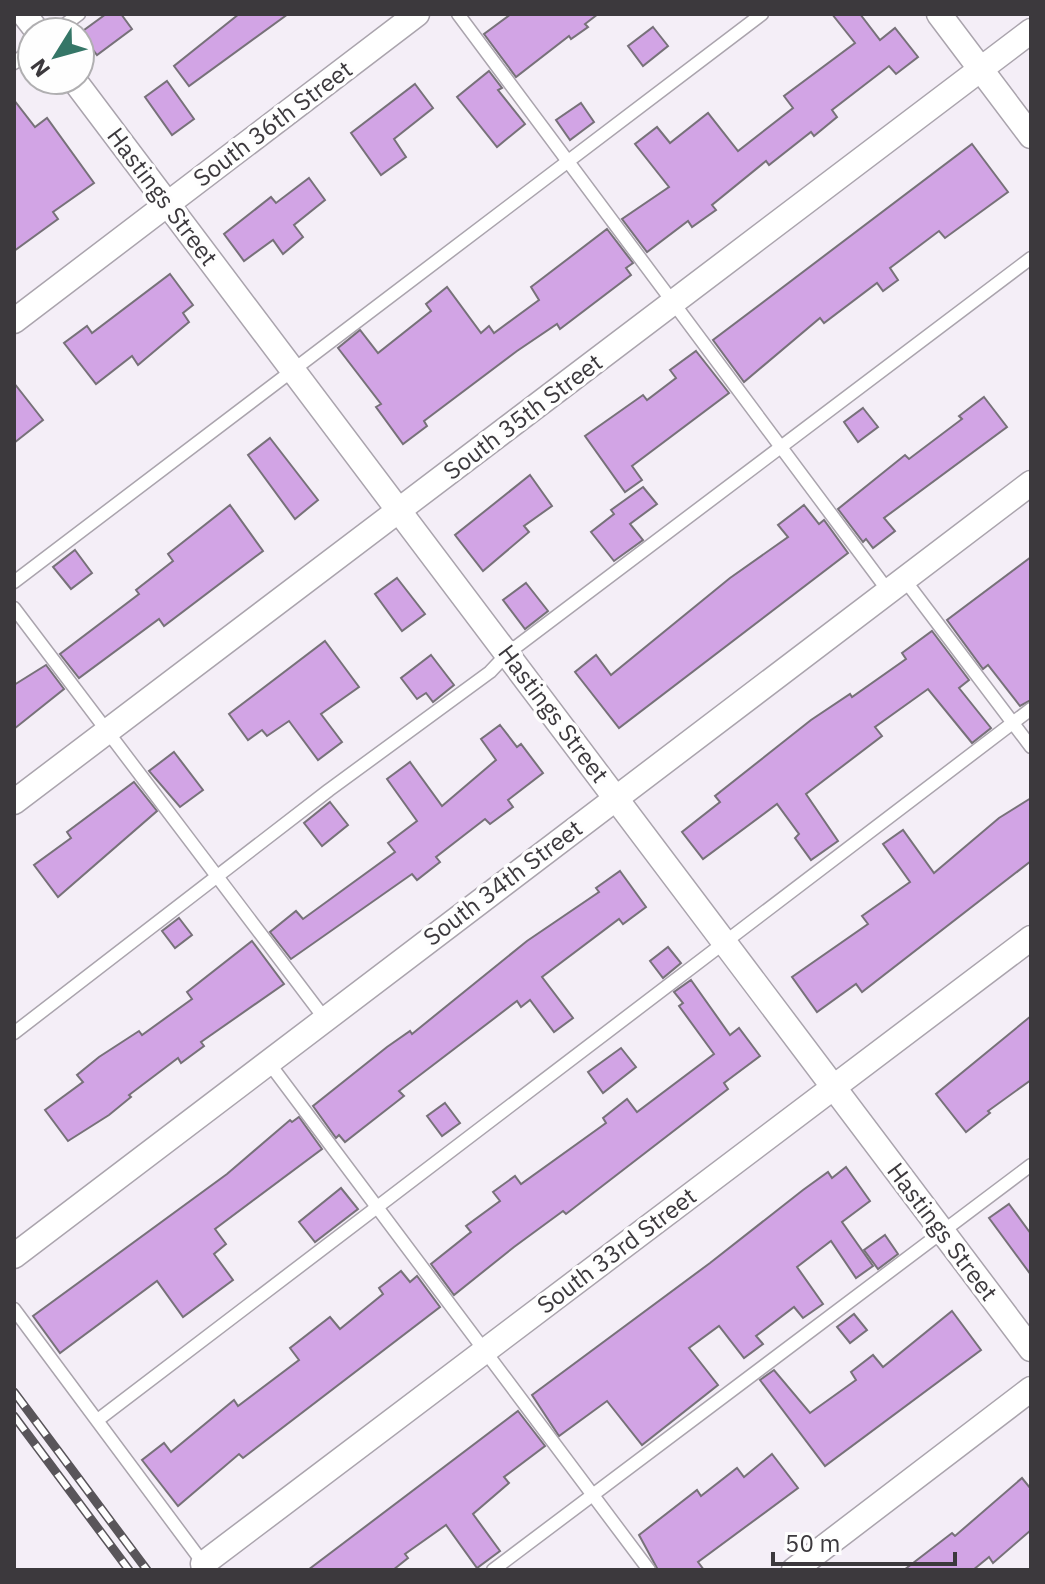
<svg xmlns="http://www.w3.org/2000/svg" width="1045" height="1584" font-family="'IBM Plex Sans',sans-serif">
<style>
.building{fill:#d2a4e5;stroke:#777179;stroke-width:2}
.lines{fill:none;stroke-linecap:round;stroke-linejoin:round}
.lane-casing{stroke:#aaa4ad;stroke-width:15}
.street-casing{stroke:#aaa4ad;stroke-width:27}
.lane{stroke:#fff;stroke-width:12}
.street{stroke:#fff;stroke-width:24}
.rail-casing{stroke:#59555a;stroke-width:9}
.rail{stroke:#fefefe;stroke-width:6;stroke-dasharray:18;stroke-linecap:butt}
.labels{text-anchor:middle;stroke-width:7;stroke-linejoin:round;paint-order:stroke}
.street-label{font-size:24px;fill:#3c393d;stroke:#fefefe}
</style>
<rect width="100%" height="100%" fill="#f4eef7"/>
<g class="building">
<polygon points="106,14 121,14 132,29 97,55 80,33"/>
<polygon points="239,14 288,14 189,86 174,66"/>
<polygon points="511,14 598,14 585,24 588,27 571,39 569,36 516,77 484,34"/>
<polygon points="832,14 860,14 880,40 895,28 918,57 896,74 889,66 832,110 837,117 814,136 811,132 769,165 766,161 712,205 716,210 692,227 688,221 647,252 622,219 669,187 635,144 657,127 670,143 708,113 738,151 793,108 784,96 855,43"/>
<polygon points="653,27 668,46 643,66 628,46"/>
<polygon points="489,71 502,88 498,90 525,124 497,147 457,97"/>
<polygon points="167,81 194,119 172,135 145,97"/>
<polygon points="415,84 433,108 394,139 406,157 381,175 351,133"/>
<polygon points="14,100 35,127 47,118 94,183 53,212 58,219 14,251"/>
<polygon points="581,103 594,122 570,140 556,120"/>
<polygon points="972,144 1008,192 945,238 939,231 890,268 898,280 883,291 877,283 824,323 820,318 744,382 713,340"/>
<polygon points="309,178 325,200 294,225 303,237 283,254 273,240 244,261 224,234 271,197 276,203"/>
<polygon points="607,229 633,263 626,268 631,275 560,329 557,324 517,351 424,421 427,426 403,444 376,407 381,404 338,348 360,330 378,353 431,311 426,304 447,287 481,333 489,326 494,333 539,300 531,287"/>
<polygon points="170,274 193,305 183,313 189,322 138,365 132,356 96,384 64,343 87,326 92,333"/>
<polygon points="696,351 729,393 632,466 642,480 625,492 585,436 643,395 647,400 676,378 670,370"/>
<polygon points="14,383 43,420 14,443"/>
<polygon points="984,397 1007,427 884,518 895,531 873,548 866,539 863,542 838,509 905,455 909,459 962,419 959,416"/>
<polygon points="863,408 878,427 858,442 844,422"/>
<polygon points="270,438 318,500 295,519 248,455"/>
<polygon points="530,475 552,506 524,526 529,532 483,571 455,535"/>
<polygon points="643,487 657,504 630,524 643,540 614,561 591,532 614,514 611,510"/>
<polygon points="230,505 263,551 164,626 159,619 79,678 60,654 139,594 136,590 173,561 168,554"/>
<polygon points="804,505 819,524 824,520 848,553 619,728 575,672 596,655 611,675 730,578 788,537 778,525"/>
<polygon points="75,550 92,573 71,589 53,567"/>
<polygon points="1031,557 1031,700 1020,706 988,665 983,669 947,620"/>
<polygon points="397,578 425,614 402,631 375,594"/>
<polygon points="526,583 548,611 525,629 503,600"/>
<polygon points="932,631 969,680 959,688 991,728 972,743 928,689 875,727 882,736 806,794 838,841 811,860 795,838 799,834 777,804 703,859 682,832 720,802 715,796 811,720 850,694 852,697 906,659 902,653"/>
<polygon points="325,641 359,687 321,714 342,742 318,760 289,721 267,736 262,730 248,740 229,714"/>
<polygon points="431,655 454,685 433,702 426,693 417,699 401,678"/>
<polygon points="46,665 64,689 14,729 14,685"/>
<polygon points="500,725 517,747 521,744 543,773 508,800 513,807 490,824 485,819 436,857 440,862 417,880 412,874 291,959 270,932 296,911 303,919 395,852 388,843 417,821 387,779 410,762 442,806 496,760 481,739"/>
<polygon points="174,752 203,790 180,807 149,771"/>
<polygon points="134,782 157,811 58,897 34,865 71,838 67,832"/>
<polygon points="1031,798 1031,861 862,992 856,984 817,1012 792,977 868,924 862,916 910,882 883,844 903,830 934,873 999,818"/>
<polygon points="330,802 348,825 322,846 304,823"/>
<polygon points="620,871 646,907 623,924 619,919 542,977 573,1018 554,1032 530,1000 521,1007 517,1001 399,1091 404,1096 345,1142 339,1135 336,1138 313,1106 387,1047 410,1031 412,1034 527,941 599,892 596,888"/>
<polygon points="179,918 192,935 175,948 162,931"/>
<polygon points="252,941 284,984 201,1042 204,1046 181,1063 178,1058 129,1095 131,1097 109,1115 68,1141 45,1110 83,1082 77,1075 99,1057 139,1031 142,1035 192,999 187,992"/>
<polygon points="668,947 681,963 663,978 650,961"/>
<polygon points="691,980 730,1035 739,1028 760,1056 724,1083 728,1089 566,1214 563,1211 514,1247 454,1295 431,1264 471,1232 466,1226 500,1201 493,1192 515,1176 521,1184 606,1123 603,1118 627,1099 637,1112 714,1054 679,1006 683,1003 674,992"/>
<polygon points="1031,1016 1031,1080 988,1111 990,1113 966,1132 936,1094"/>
<polygon points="621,1048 636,1067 603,1093 588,1072"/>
<polygon points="445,1103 460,1123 442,1136 427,1116"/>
<polygon points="299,1117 322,1149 215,1229 226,1244 214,1254 233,1280 183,1317 157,1281 60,1353 33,1316 227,1174 290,1120 292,1122"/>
<polygon points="846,1167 870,1201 842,1222 873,1266 856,1278 831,1241 797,1267 823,1304 803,1318 794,1307 756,1336 763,1344 744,1358 719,1326 689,1348 718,1385 642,1445 607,1401 559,1436 532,1395 710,1263 803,1190 828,1172 832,1178"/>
<polygon points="341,1188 358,1209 315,1242 299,1222"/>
<polygon points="1009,1204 1031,1234 1031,1275 989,1218"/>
<polygon points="885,1235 898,1254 878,1269 864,1250"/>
<polygon points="401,1271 410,1282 417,1276 440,1307 243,1458 239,1454 178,1506 142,1460 164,1443 171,1452 234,1400 238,1406 299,1360 290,1348 330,1317 340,1329 383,1294 379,1288"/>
<polygon points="952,1311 981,1350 825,1466 760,1380 774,1370 810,1413 856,1380 851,1372 873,1355 883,1367"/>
<polygon points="854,1314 867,1330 850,1343 837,1327"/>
<polygon points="518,1411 545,1446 504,1477 509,1483 473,1514 500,1551 477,1568 446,1525 405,1554 408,1558 393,1570 308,1570"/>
<polygon points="772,1454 798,1488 698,1562 704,1570 658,1570 639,1535 697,1490 701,1496 737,1468 744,1477"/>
<polygon points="1022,1478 1031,1489 1031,1530 993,1563 989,1557 973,1570 904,1570 952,1533 955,1536"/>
</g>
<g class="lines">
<defs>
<g id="lane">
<polyline points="458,14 889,592"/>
<polyline points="55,32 79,14"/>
<polyline points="14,63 32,49"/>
<polyline points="904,579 1031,747"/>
<polyline points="14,582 762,14"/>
<polyline points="14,608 325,1019"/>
<polyline points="14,1033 329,790 490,672 508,653 1031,258"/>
<polyline points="269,1063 649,1570"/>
<polyline points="14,1309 206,1567"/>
<polyline points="99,1419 1031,709"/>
<polyline points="493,1570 1031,1165"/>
</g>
<g id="street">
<polyline points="24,14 38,32"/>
<polyline points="939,14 1031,136"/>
<polyline points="74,80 1031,1349"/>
<polyline points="14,321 417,14"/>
<polyline points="14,802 1031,31"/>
<polyline points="14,1256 1031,483"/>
<polyline points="203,1564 1031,938"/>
<polyline points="794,1570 1031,1389"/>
</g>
</defs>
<use href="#lane" class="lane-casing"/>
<use href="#street" class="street-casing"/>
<use href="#lane" class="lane"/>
<use href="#street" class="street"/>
<defs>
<g id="rail">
<polyline points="14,1392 147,1570"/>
<polyline points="14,1416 129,1570"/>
</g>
</defs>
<use href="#rail" class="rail-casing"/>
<use href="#rail" class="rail"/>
</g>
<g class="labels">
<g class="street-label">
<text transform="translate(273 124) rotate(-37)" y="8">South 36th Street</text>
<text transform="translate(162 197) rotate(53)" y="8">Hastings Street</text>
<text transform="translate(523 417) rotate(-37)" y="8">South 35th Street</text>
<text transform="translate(553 714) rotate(53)" y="8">Hastings Street</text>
<text transform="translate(503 883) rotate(-37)" y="8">South 34th Street</text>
<text transform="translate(942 1232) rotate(53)" y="8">Hastings Street</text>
<text transform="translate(617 1251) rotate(-37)" y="8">South 33rd Street</text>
</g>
</g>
<rect width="1045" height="1584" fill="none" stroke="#3c393d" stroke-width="32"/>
<g transform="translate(56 56) rotate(233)"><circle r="38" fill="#fefefe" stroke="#b0afb1" stroke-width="2"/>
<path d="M0-6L14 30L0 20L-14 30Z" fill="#357667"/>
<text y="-12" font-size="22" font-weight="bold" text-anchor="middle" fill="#3c393d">N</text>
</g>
<path d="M773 1552v12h182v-12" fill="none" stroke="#3c393d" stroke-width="4"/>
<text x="785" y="1552" font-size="24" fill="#3c393d" stroke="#fefefe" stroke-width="6" paint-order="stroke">50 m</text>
</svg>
